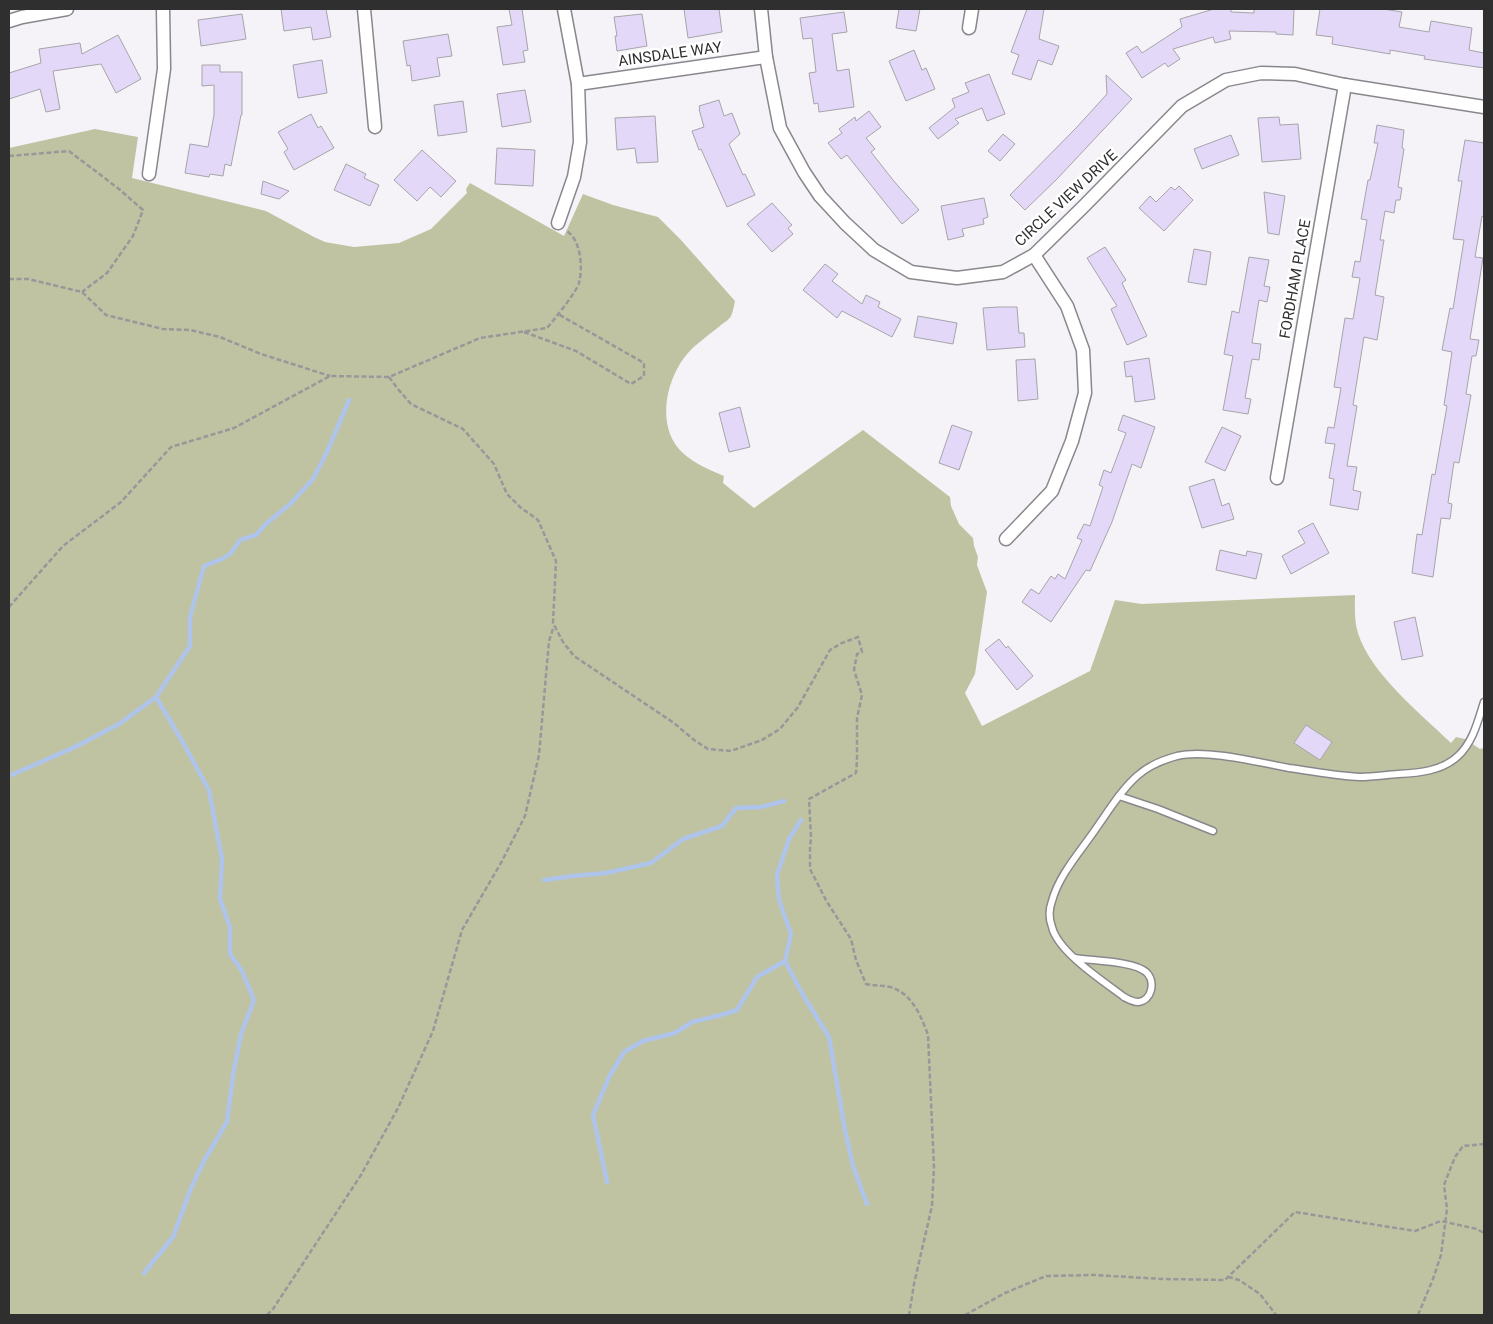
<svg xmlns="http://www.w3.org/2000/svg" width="1493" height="1324" font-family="Roboto,sans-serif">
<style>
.green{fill:#c0c3a1}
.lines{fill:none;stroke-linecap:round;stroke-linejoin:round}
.stream{stroke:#afc4ea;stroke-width:4.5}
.building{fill:#e4d8f9;stroke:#a6a5a9}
.service-casing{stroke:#89878c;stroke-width:9}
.minor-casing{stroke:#89878c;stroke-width:15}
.path{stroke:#98979a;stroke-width:2.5;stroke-dasharray:5 2.5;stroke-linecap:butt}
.service{stroke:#fff;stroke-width:6}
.minor{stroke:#fff;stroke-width:12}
.labels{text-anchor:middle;stroke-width:5;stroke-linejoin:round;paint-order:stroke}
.street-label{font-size:15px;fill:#2f2f30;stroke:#fff}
</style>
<rect width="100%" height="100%" fill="#f5f3f8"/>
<path class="green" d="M 95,129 L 138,137 L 132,178 L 266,211 L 314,237 L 325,242 L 354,247 L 399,243 L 431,229 L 467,193 L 466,189 L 470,183 L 564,236 L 583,194 L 613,205 L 658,217 L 681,240 L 735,301 C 734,305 733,312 731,316 C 729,320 723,323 720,326 C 709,335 697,343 688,353 C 665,379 655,429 684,454 C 695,464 710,470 724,476 L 723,483 L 754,508 L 863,430 L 950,497 L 951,506 L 959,524 L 973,538 L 974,546 L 978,557 L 977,565 L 987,592 L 975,674 L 965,693 L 982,726 L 1090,671 L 1115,600 L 1142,604 L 1355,595 C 1355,607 1354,621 1358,633 C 1370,673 1421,714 1451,743 L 1456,737 L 1465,739 L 1480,749 L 1484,748 L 1484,1315 L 9,1315 L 9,148 Z"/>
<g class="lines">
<g class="stream">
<polyline points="9,776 75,747 119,724 156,697"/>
<polyline points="801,820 789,839 777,875 779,900 791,934 785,961 803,995 829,1037 845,1130 853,1166 867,1204"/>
<polyline points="544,880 573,876 606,873 651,863 683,839 722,826 736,808 761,807 784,801"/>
<polyline points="607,1182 593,1115 609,1077 624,1052 643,1041 675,1033 692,1022 721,1015 737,1010 757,977 785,961"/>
<polyline points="144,1273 173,1237 191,1188 205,1159 227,1122 233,1075 241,1034 254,1000 242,971 230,954 230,927 220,899 222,859 209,790 182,741 156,697 190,646 190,617 204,566 222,559 231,553 240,540 256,535 267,523 290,504 313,479 327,452 349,400"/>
</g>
</g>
<g class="building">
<polygon points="281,9 326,9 331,37 313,40 311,27 284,31"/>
<polygon points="509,9 522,9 528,50 523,51 525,62 503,65 497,27 512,25"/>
<polygon points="684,9 719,9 722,32 688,38"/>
<polygon points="899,9 920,9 916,31 896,28"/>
<polygon points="1027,9 1044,9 1039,39 1059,46 1052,65 1038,60 1031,80 1012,74 1019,55 1011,52"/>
<polygon points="1214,9 1231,9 1231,12 1254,13 1254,9 1294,9 1293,35 1276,34 1276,32 1229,31 1231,39 1215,43 1213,37 1173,49 1180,59 1168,67 1165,63 1142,78 1126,53 1137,46 1142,53 1182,27 1180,19"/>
<polygon points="1320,9 1383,9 1402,12 1399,27 1429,32 1431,21 1472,28 1469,50 1484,53 1484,68 1424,59 1425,56 1390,50 1390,54 1332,44 1333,37 1316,35"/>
<polygon points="844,12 847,32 832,34 837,71 849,69 854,107 819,112 818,103 814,104 809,73 816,72 812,38 803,39 800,18"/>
<polygon points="242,14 246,39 201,46 198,20"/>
<polygon points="642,14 647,46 617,51 615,36 617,36 614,17"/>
<polygon points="448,34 452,56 437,58 440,76 412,81 410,65 407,66 403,41"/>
<polygon points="118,35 141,79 116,93 101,64 53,71 60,109 46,112 40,89 9,99 9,73 41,63 39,49 80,43 82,54"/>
<polygon points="914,50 922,70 926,68 935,89 906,101 889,61"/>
<polygon points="322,60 327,93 298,98 293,65"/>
<polygon points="202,65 220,65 220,72 242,72 242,115 241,115 231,166 225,164 223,176 210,174 209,177 185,173 190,144 208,147 214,115 214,85 202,86"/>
<polygon points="989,74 1005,114 987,121 982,108 955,119 959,123 938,139 929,128 955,107 952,99 969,92 965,83"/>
<polygon points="1106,75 1132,99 1057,179 1025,210 1010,195 1077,127 1107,94"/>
<polygon points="525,90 531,122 502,127 497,94"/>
<polygon points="719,100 724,116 732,113 740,134 729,144 743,175 745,174 755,195 727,207 701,149 699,150 692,131 704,127 699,109 700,109 699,106"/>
<polygon points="463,101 467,132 438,136 434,105"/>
<polygon points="869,111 881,127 866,138 875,149 871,152 893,180 919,210 902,224 847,155 841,159 828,143 842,133 839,129 855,117 856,121"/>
<polygon points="311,114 318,128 321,126 334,148 294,170 284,152 288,149 278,132"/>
<polygon points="655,116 658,162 637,163 635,148 617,150 615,118"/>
<polygon points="1279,117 1280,125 1298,124 1301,159 1262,162 1258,118"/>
<polygon points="1377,125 1404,130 1402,148 1404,149 1398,187 1402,188 1400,200 1396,200 1394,213 1385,211 1380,240 1384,240 1375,295 1384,297 1377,340 1364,337 1353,405 1357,406 1347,466 1357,467 1353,490 1361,492 1358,510 1330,505 1334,479 1329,478 1335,444 1325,443 1328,427 1334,428 1341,388 1334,387 1345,318 1353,319 1360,278 1352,277 1355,261 1360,262 1367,220 1361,219 1368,180 1370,180 1378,143 1374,143"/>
<polygon points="1003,134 1015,144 1000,161 988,151"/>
<polygon points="1231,135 1239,155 1202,169 1194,149"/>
<polygon points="1465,140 1484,143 1484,217 1482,216 1475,257 1483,258 1470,339 1479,340 1476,356 1472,356 1466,394 1471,395 1459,463 1454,462 1448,503 1452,504 1450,519 1441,518 1433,577 1412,573 1417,534 1422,535 1432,474 1435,475 1447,406 1444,405 1452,352 1442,350 1450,308 1453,309 1464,240 1453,239 1462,181 1458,181"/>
<polygon points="497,148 535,150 533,186 495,184"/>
<polygon points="422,150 456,181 441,197 430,187 417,201 394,180"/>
<polygon points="346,164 366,174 364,178 379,185 370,206 334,190"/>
<polygon points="263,181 289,191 279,199 261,194"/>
<polygon points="1179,186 1193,200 1164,231 1139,208 1150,196 1156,202 1171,187 1175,190"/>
<polygon points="1264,192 1285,196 1279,235 1268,233"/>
<polygon points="984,198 988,217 983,219 984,224 962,229 964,236 948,240 941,206"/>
<polygon points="772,203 792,225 788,228 793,234 772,252 747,224"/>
<polygon points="1105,247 1126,280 1122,283 1147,336 1127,345 1111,309 1117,306 1087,258"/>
<polygon points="1194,249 1211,252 1206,285 1188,282"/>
<polygon points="1249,257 1269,260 1264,286 1270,287 1267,302 1259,300 1252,343 1261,344 1259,360 1252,359 1245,398 1251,399 1248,414 1223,410 1233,356 1224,354 1232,311 1239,313"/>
<polygon points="825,264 838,274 832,281 862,304 866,295 880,302 878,307 901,319 892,337 842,311 837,318 803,290"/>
<polygon points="999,307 1017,307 1019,333 1024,333 1025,347 987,350 983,308"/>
<polygon points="918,316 957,323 953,344 914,337"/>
<polygon points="1149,358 1155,399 1135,402 1132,376 1126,377 1124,362"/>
<polygon points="1035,359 1038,399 1018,401 1016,360"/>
<polygon points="740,407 750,447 729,452 719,413"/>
<polygon points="1123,415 1155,427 1141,468 1132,464 1112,522 1090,571 1086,570 1051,622 1022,602 1031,589 1039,594 1051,576 1055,579 1058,574 1065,579 1082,540 1077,538 1084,524 1090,526 1103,487 1099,485 1104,470 1111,473 1126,433 1118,430"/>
<polygon points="952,425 972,432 959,470 939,463"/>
<polygon points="1222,427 1241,436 1225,471 1205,462"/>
<polygon points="1214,479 1222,506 1229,503 1234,519 1202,528 1189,487"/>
<polygon points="1313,523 1329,553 1291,574 1282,556 1305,543 1298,531"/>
<polygon points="1220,550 1246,556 1247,551 1262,554 1256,579 1216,570"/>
<polygon points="1415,617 1423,656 1402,660 1394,622"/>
<polygon points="999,639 1006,648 1008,646 1033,676 1017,690 985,650"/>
<polygon points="1306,725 1332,742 1320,760 1294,743"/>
</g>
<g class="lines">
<defs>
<g id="service">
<polyline points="1119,796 1158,809 1213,831"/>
<path d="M 1075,958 C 1093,961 1133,961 1146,972 C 1156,981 1152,1001 1138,1002 C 1133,1002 1128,999 1124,997 C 1103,981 1058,952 1052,927 C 1049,919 1049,909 1052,901 C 1059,875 1080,852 1095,830 C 1108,812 1120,791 1137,776 C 1148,766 1162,760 1177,756 C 1207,749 1257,762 1289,768 C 1312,771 1337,776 1360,777 C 1373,777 1385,775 1398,774 C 1419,773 1442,771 1458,756 C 1473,742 1478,721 1484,702"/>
</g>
<g id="minor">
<polyline points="364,9 375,127"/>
<polyline points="761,9 766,57 780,128 804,172 820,196 845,223 874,250 911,272 957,278 1003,272 1034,255 1084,206 1182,106 1226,80 1261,73 1295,74 1345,85 1484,107"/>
<polyline points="9,21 22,17 67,9"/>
<polyline points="969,28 972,9"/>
<polyline points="578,84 766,57"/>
<polyline points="149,174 164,69 163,9"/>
<polyline points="558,223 574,177 580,142 578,84 564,9"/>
<polyline points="1277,478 1345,85"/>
<polyline points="1006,539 1052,491 1072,441 1085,393 1083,350 1067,306 1034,255"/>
</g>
</defs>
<use href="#service" class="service-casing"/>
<use href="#minor" class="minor-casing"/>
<g class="path">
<polyline points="9,156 69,151 119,189 143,210 133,236 107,273 82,292"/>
<polyline points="9,279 28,279 82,292 106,315 163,329 190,330 220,337 261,354 330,376"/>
<polyline points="524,332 576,351 631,384 644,376 644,363 558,314"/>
<path d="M 389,377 L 397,388 L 411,404 L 463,429 L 494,464 L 507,494 L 520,507 L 538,520 L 556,561 L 553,623 L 563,642 L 574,656 L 674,723 L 694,740 L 708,749 L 731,751 L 762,740 L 780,729 L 798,707 L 830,650 L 842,643 L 858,637 L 862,652 L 857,654 L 854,670 L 862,695 L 857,718 L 857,761 L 856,773 L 809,799 L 811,837 L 810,849 L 810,869 L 827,902 L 851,939 L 856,960 L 866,984 C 874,986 882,985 890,987 C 912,993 921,1016 928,1035 L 934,1167 L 932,1206 L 914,1284 L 909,1315"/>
<path d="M 9,607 L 63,546 L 121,502 L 171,447 L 234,428 L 330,376 L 389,377 L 480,338 L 547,328 C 554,320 577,291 579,283 C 583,267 581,241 567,231"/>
<polyline points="1228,1277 1239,1280 1260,1294 1276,1315"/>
<polyline points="267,1315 273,1309 361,1175 398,1108 433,1031 462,930 502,861 525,816 539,755 549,641 554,626"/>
<polyline points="965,1315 1005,1293 1046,1276 1094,1275 1163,1279 1225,1280 1295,1212 1415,1231 1441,1221 1477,1229 1484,1233"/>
<polyline points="1418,1315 1433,1279 1441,1255 1447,1209 1444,1185 1455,1157 1463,1146 1484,1144"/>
</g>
<use href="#service" class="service"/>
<use href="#minor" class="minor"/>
</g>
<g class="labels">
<g class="street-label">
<text transform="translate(670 54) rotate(-8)" y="5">AINSDALE WAY</text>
<text transform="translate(1066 198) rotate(-43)" y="5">CIRCLE VIEW DRIVE</text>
<text transform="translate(1295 279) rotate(-80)" y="5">FORDHAM PLACE</text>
</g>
</g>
<rect width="1493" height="1324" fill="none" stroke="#2f2f30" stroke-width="20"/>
</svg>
